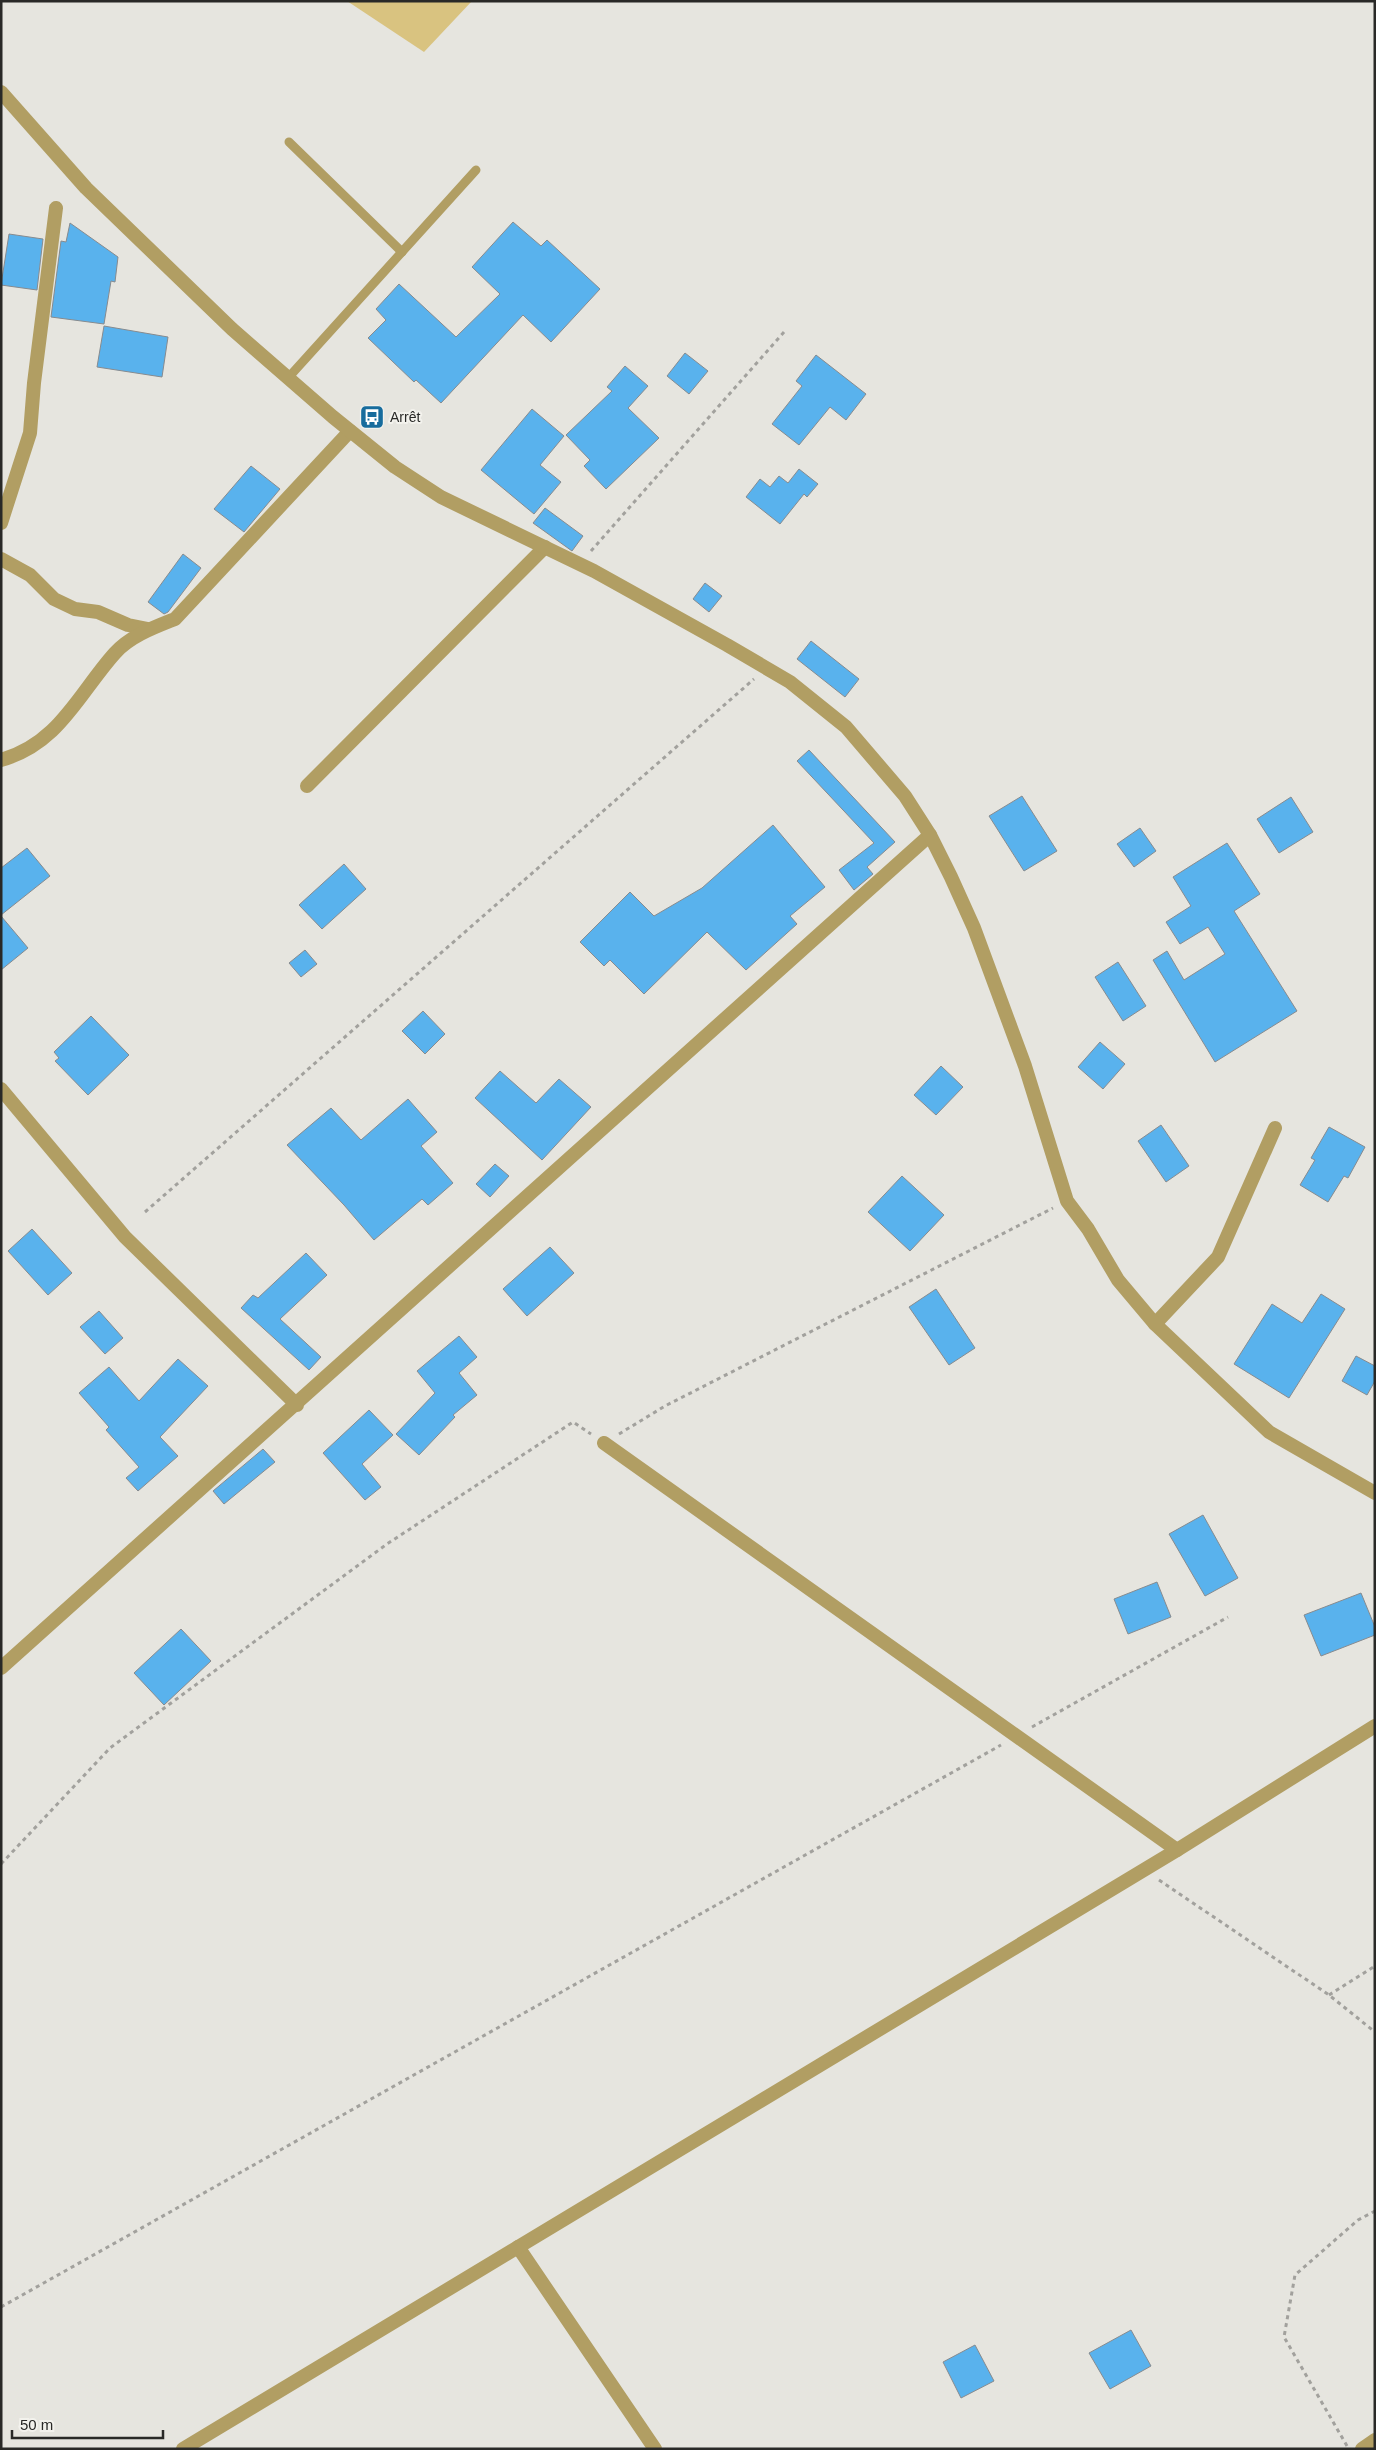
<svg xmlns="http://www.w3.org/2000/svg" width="1376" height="2450" font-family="Arial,sans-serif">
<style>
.green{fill:#d9c380}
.building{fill:#59b2ed;stroke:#878b8f}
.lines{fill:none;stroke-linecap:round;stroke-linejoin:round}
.path{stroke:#a2a19d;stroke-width:3;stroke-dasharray:4 4;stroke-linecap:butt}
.service{stroke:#b19e63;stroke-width:9}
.minor{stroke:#b19e63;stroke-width:14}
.tertiary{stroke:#b19e63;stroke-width:14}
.labels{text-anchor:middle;stroke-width:4;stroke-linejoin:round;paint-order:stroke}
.poi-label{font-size:14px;fill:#292927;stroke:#f3f2ed;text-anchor:start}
</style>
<rect width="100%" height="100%" fill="#e6e5df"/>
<polygon class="green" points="347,1 472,1 424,52"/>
<g class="building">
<polygon points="513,222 541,246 547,240 600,289 551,342 523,315 441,403 416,380 414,382 368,338 386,320 376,309 399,284 456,337 500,294 472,267"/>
<polygon points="70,223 118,257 115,282 111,281 104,324 51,317 61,241 66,242"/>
<polygon points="9,234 43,239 37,290 1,285"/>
<polygon points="104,326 168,337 162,377 97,367"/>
<polygon points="685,353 708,371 689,394 667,376"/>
<polygon points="816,355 866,394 846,420 830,407 799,445 772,424 802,386 796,381"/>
<polygon points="625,366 648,386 628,408 659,438 606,489 584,466 590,460 566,435 612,391 607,387"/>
<polygon points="532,409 564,436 540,465 561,482 534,514 481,470"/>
<polygon points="251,466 280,489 244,532 214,509"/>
<polygon points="799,469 818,484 807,497 804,494 780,524 746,497 760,479 770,487 779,476 788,483"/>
<polygon points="545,508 583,536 572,551 533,523"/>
<polygon points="183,554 201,568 168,612 164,614 148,602"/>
<polygon points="705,583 722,596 709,612 693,599"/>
<polygon points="811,641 859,679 845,697 797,659"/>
<polygon points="809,750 895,842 867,867 873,874 854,890 839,870 874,843 797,761"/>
<polygon points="1022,796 1057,851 1024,871 989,816"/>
<polygon points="1291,797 1313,832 1279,853 1257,819"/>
<polygon points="773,825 825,887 790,916 797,924 746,970 707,932 644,994 610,960 604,966 580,942 630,892 654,916 702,888"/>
<polygon points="1140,828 1156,851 1134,867 1117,844"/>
<polygon points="1227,843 1260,894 1234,911 1297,1011 1215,1062 1153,960 1167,951 1184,980 1225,954 1208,927 1180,944 1166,922 1191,906 1173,877"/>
<polygon points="27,848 50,876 1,915 1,868"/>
<polygon points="344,864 366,889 322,929 299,905"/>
<polygon points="1,916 28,948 1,970"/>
<polygon points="305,950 317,964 301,977 289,963"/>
<polygon points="1118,962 1146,1006 1123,1021 1095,977"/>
<polygon points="423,1011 445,1034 425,1054 402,1031"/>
<polygon points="91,1016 129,1055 88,1095 55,1061 59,1058 54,1052"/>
<polygon points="1100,1042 1125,1064 1103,1089 1078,1067"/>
<polygon points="941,1066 963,1087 936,1115 914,1095"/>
<polygon points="500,1071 536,1103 559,1079 591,1107 542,1160 475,1098"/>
<polygon points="408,1099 437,1132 421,1146 453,1183 428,1205 422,1199 374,1240 344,1205 287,1145 331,1108 361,1140"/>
<polygon points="1161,1125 1189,1166 1166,1182 1138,1141"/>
<polygon points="1329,1127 1365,1147 1348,1178 1344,1176 1328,1202 1300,1185 1315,1160 1311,1158"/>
<polygon points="495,1164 509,1176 490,1197 476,1184"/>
<polygon points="902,1176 944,1215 910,1251 868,1212"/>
<polygon points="32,1229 72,1273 48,1295 8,1251"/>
<polygon points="550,1247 574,1273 527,1316 503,1289"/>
<polygon points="306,1253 327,1275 280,1319 321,1357 309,1370 241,1308 253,1295 258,1298"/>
<polygon points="936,1289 975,1348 949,1365 909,1307"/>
<polygon points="1321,1294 1345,1309 1289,1398 1234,1364 1272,1304 1302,1323"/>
<polygon points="99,1311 123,1338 105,1354 80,1327"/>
<polygon points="459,1336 477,1357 459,1373 477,1395 453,1415 455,1417 419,1455 396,1434 435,1393 417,1371"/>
<polygon points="1356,1356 1375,1366 1375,1381 1367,1395 1342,1381"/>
<polygon points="178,1359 208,1386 160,1437 178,1456 138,1491 126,1478 139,1467 106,1430 109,1427 79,1393 109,1367 139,1401"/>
<polygon points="369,1410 393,1435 362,1464 381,1487 365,1500 323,1453"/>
<polygon points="263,1449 275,1462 224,1504 213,1491"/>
<polygon points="1203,1515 1238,1578 1205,1596 1169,1534"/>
<polygon points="1157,1582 1171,1617 1128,1634 1114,1599"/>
<polygon points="1361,1593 1375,1627 1375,1635 1321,1656 1304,1615"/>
<polygon points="181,1629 211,1661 164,1705 134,1673"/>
<polygon points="1131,2330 1151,2366 1110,2389 1089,2353"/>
<polygon points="975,2345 994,2381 961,2398 943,2362"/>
</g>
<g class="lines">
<g class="path">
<polyline points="591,551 784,332"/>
<polyline points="145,1212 754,679"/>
<polyline points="619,1434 665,1406 1053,1208"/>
<polyline points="1032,1727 1228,1617"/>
<polyline points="1,1864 110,1748 387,1544 573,1422 591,1434"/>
<polyline points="1159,1880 1329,1995 1375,2032"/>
<polyline points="1329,1995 1375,1966"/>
<polyline points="1,2307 1001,1745"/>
<polyline points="1347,2446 1284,2337 1295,2275 1358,2220 1375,2211"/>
</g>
<g class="service">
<polyline points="289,142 402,252"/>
<polyline points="288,378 476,170"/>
</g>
<g class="minor">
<polyline points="1,523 30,433 34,383 56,208"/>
<polyline points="1,559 30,575 54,599 75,609 98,612 128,625 148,629"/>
<path d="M 1,760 C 59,744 79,693 115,653 C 130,636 155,627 175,619 L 350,431"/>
<polyline points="307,786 545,547"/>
<polyline points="1,1089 125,1237 297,1405"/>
<polyline points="1155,1324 1218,1257 1275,1128"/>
<polyline points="604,1443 1177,1850"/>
<polyline points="1,1668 930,835"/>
<polyline points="518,2247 655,2449"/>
<polyline points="183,2449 1177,1850 1375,1726"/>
<polyline points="1362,2449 1375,2440"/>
</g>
<polyline class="tertiary" points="1,92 86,188 232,329 333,417 395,467 441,497 594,571 727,645 790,682 846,727 905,796 930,835 951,877 974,928 1025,1066 1067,1201 1088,1229 1118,1280 1155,1324 1269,1432 1375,1493"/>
</g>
<defs>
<symbol id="bus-square" viewBox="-11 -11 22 22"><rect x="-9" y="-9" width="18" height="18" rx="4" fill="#176c9d" stroke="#f3f2ed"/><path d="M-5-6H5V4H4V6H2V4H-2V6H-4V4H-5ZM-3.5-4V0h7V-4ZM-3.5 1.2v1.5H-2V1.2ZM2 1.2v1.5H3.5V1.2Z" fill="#fff"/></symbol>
</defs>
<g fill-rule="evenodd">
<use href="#bus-square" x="358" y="403" width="28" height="28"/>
</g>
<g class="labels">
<g class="poi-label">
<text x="390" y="422">Arrêt</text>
</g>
</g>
<rect width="1376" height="2450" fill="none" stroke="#292927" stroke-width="5"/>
<path d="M12 2430v8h151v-8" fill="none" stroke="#292927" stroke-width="2.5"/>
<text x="20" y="2430" font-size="15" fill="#292927" stroke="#f3f2ed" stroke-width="4" paint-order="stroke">50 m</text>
</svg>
